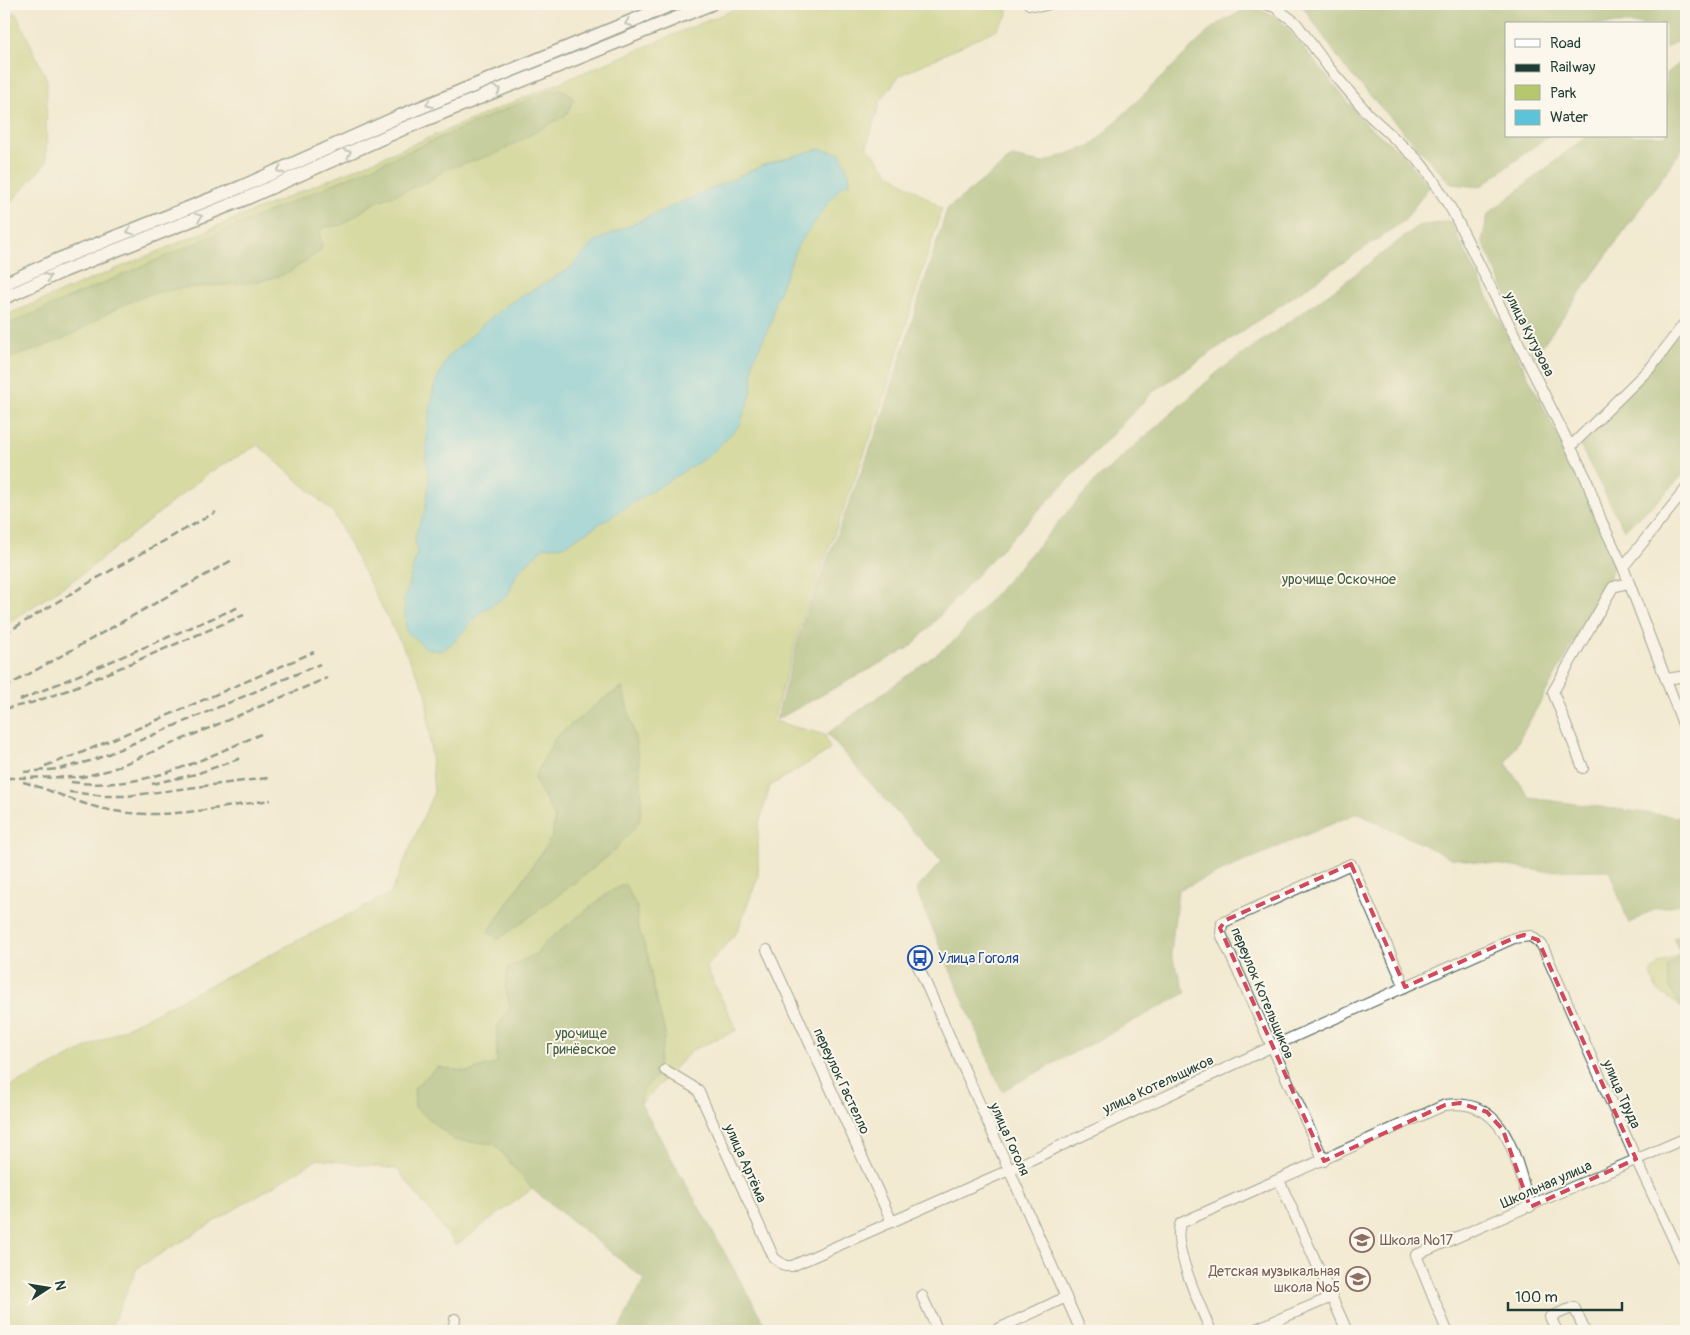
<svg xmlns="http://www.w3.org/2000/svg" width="1690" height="1335" font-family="Pangolin,sans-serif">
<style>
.green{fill:#b6c86b;stroke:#6a8250;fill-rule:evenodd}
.forest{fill:#90ac5f;stroke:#58744a}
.water{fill:#5cc3d9;stroke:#3e8086}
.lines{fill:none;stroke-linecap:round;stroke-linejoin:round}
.minor-casing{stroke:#3f574c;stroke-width:12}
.major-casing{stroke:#3f574c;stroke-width:15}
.minor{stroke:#fff;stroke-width:10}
.major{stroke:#fff;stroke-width:12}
.rail{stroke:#1f3d34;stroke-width:2.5;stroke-dasharray:8 4;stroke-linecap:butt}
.oneway{stroke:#8f9e9a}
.marked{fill:none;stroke:#d1495b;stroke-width:4;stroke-dasharray:10 6;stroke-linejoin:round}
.labels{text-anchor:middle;stroke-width:4;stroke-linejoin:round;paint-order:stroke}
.street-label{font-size:14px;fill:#1f3d34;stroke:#fbf7ec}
.park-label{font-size:14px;fill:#456042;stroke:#fbf7ec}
.transit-label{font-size:14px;fill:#164399;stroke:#fbf7ec;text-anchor:start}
.education-label{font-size:14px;fill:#785e54;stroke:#fbf7ec;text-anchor:start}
</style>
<rect width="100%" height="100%" fill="#fbf7ec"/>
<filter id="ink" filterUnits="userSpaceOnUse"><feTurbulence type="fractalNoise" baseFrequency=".02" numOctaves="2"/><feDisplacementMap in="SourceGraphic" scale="10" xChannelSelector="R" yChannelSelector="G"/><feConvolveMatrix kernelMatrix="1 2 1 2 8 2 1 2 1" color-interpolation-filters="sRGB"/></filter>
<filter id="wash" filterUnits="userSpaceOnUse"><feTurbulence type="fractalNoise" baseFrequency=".0096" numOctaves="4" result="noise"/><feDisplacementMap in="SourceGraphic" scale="20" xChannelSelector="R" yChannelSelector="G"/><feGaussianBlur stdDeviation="1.12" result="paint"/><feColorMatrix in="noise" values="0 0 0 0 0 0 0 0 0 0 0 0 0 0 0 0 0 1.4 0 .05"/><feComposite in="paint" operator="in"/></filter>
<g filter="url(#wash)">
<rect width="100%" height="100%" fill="#f3ead2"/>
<g class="green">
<path d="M 747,4 L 1007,4 L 1008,14 L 997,29 L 899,76 L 880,102 L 867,146 L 890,174 L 942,208 L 878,417 L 801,623 L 773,721 L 825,735 L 830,750 L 770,786 L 758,827 L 758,877 L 737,932 L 706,967 L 737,1030 L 692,1050 L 641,1104 L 642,1091 L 655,1078 L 665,1033 L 654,991 L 648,956 L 637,924 L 637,907 L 611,891 L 547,941 L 537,953 L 509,968 L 505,986 L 510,1007 L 497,1027 L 497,1063 L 468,1072 L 437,1067 L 415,1107 L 454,1140 L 495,1144 L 532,1189 L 456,1245 L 397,1169 L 318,1159 L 137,1268 L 109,1331 L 4,1331 L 4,1090 L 391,893 L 434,792 L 426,692 L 333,512 L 258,445 L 210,472 L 85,572 L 4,626 L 4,316 ZM 605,698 L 615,851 L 499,939 L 488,932 L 552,837 L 555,817 L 534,778 L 556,737 Z"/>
<polygon points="4,13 16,13 47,80 46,163 4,210"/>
<polygon points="1686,940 1686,1011 1656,989 1651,972 1658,964 1683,953"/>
</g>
<g class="forest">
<polygon points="1301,4 1686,4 1686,34 1666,48 1666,24 1506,24 1506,136 1548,136 1480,187 1451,184 1346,69"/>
<polygon points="1251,6 1279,18 1366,124 1402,153 1429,187 1404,221 1153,392 984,567 912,646 776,720 803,623 882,418 947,209 1012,157 1042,163 1092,145 1213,27"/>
<polygon points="1686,58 1686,144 1535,356 1482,241 1488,214 1587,136 1666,136 1666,74"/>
<path d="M 561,89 L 569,93 L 574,100 L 566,115 L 498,153 L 444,170 L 428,182 L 374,203 L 342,225 L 325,227 L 319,233 L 322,242 L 321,251 C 309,258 295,270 282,275 C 237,291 187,281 142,297 C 122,305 103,315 85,327 C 60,342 32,351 4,360 L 4,326 L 548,91 Z"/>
<polygon points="1450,221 1616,552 1610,578 1506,763 1530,798 1686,818 1686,903 1654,909 1629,924 1609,870 1541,871 1451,858 1357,813 1178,890 1171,954 1186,993 1002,1091 916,890 942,861 919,838 827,734 953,642 1095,481 1219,371 1341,285 1418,226"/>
<polygon points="1686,325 1686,471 1665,494 1624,530 1578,442"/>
<path d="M 622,687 C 633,724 646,779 640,818 C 635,842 524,921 499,939 L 488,932 L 552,837 L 555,817 L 534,778 L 556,737 L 605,698 Z"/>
<polygon points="625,884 637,907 637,924 648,956 654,991 665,1034 655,1078 642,1091 641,1104 768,1330 771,1331 618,1331 644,1279 532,1189 495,1144 454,1140 415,1107 414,1088 437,1067 468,1072 497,1063 497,1027 510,1007 505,986 508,968 537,953 547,941 611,891"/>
<path d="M 1686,934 L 1686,1011 C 1671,998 1667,984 1668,965 L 1681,954 L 1673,938 Z"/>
</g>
<polygon class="water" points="818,149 840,153 849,173 850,183 841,186 798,245 775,302 771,323 753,361 752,391 740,425 710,455 564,546 544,547 517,573 508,595 481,612 452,644 440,651 426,648 406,631 404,601 417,552 415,535 425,510 429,482 426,458 427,430 434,386 447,358 489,319 511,302 569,269 595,241 766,164"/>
</g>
<g filter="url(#ink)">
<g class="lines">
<defs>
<g id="minor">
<polyline points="1029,4 1042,6 1049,4"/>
<polyline points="1265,4 1275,7 1296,23 1329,68 1369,115 1418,160 1430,175 1453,212 1586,478 1601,520 1623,567 1686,732"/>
<polyline points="1571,446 1652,366 1686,321"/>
<polyline points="1623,567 1686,489"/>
<polyline points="1666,679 1686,676"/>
<polyline points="1583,768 1553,692 1613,587 1628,583"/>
<polyline points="767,950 892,1222"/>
<polyline points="914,957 1081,1331"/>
<polyline points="665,1070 698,1090 774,1258 785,1266 792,1266 1009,1170 1271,1047 1514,938 1531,936 1542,945 1636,1159 1686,1266"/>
<polyline points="1324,1161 1221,934 1222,923 1351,864 1405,987"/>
<polyline points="1279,1180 1347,1331"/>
<polyline points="922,1296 938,1331"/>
<polyline points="453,1331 455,1319"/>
<polyline points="994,1331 1066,1297"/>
<path d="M 1211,1331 C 1202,1311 1170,1241 1181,1223 L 1445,1105 C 1507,1096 1516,1161 1530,1207"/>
<polyline points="1251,1331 1332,1297"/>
<polyline points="1447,1331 1416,1255 1686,1138"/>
<polyline points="1557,1331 1550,1317 1574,1307 1585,1331"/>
</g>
<g id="major">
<polyline points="4,284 57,260 241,187 400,116 673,4"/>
<polyline points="4,298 61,272 245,199 405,128 711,4"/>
</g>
</defs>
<use href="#minor" class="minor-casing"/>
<use href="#major" class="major-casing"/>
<use href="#minor" class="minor"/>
<use href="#major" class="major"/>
<g class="rail">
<polyline points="4,634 92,581 216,512"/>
<polyline points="4,688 234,559"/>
<polyline points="20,700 239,607"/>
<polyline points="4,709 31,703 68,690 244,615"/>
<polyline points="45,766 81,753 314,652"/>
<polyline points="24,772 59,769 94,760 320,664"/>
<polyline points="7,778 82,777 110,770 327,678"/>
<path d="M 23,782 C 49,789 74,802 100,808 C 156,822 215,808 271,800"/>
<path d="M 71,782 C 145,791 195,762 261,734"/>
<polyline points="152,784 196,774 244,757"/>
<polyline points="69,792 106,796 126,796 268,778"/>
</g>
</g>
<defs><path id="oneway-chevron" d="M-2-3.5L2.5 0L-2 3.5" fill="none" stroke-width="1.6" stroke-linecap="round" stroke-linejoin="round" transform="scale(1.25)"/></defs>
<g class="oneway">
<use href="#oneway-chevron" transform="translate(628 23) rotate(157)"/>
<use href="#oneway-chevron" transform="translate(498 90) rotate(-22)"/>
<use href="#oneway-chevron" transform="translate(429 104) rotate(157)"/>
<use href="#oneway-chevron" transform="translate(348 153) rotate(-24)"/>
<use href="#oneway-chevron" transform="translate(280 170) rotate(156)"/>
<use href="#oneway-chevron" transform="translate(199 217) rotate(-22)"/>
<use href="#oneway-chevron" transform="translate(130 231) rotate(158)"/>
<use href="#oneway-chevron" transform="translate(48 277) rotate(-24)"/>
</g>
</g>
<path d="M0 0H1690V1335H0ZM 1351,864 L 1405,987 L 1514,938 L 1524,935 L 1538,940 L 1636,1159 L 1530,1207 L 1503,1130 L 1487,1112 L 1460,1103 L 1445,1105 L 1324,1161 L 1220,928 L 1226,920 Z" fill="#f3ead2" fill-opacity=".55" fill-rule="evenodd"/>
<path class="marked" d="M 1351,864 L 1405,987 L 1514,938 L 1524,935 L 1538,940 L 1636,1159 L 1530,1207 L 1503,1130 L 1487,1112 L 1460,1103 L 1445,1105 L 1324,1161 L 1220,928 L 1226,920 Z"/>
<defs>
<symbol id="bus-ring" viewBox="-11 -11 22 22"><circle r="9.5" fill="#fbf7ec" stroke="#1a4fb4" stroke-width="1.5"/><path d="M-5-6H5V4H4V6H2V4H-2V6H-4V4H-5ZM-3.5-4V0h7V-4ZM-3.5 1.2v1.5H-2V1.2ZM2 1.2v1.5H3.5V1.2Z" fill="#1a4fb4"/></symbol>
<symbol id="school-ring" viewBox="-11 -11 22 22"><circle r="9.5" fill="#fbf7ec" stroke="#8d6e63" stroke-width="1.5"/><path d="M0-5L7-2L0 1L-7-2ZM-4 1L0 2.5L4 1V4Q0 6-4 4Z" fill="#8d6e63"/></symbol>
</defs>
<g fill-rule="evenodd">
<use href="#bus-ring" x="906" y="944" width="28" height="28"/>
<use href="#school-ring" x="1348" y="1226" width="28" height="28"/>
<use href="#school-ring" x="1344" y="1265" width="28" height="28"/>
</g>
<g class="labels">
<g class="street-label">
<text transform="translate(1530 334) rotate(63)" y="5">улица Кутузова</text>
<text transform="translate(1263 993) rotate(67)" y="5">переулок Котельщиков</text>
<text transform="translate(842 1081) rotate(65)" y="5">переулок Гастелло</text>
<text transform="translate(1158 1084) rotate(-25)" y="5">улица Котельщиков</text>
<text transform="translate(1622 1094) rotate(66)" y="5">улица Труда</text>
<text transform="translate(1010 1139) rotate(66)" y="5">улица Гоголя</text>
<text transform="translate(746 1163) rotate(66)" y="5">улица Артёма</text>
<text transform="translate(1546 1184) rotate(-24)" y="5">Школьная улица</text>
</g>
<g class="park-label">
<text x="1339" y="584">урочище Оскочное</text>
<text x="581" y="1038">урочище<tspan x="581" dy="16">Гринёвское</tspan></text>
</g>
<g class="transit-label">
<text x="938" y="963">Улица Гоголя</text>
</g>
<g class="education-label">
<text x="1380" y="1245">Школа №17</text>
<text x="1340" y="1276" text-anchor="end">Детская музыкальная<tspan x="1340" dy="16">школа №5</tspan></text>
</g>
</g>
<rect width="1690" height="1335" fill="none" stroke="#fbf7ec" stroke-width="20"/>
<rect x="1505" y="22" width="162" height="115" fill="#fbf7ec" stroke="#a3ada2"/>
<rect x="1515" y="39" width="25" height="8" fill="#ffffff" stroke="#a3ada2"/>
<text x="1550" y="48" font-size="15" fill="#1f3d34">Road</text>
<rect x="1515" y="64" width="25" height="8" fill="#1f3d34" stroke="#a3ada2"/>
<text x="1550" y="72" font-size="15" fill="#1f3d34">Railway</text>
<rect x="1515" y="85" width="25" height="15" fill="#b6c86b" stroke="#a3ada2"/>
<text x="1550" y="98" font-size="15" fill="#1f3d34">Park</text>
<rect x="1515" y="110" width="25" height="15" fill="#5cc3d9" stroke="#a3ada2"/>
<text x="1550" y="122" font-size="15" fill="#1f3d34">Water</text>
<g transform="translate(48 1288) rotate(78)" stroke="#fbf7ec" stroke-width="4" paint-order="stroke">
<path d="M0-4L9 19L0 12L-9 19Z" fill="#1f3d34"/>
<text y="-8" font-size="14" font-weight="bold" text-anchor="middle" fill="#1f3d34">N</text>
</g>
<path d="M1508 1302v8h114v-8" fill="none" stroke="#1f3d34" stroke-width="2.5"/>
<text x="1515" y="1302" font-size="15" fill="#1f3d34" stroke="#fbf7ec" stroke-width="4" paint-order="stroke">100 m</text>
</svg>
